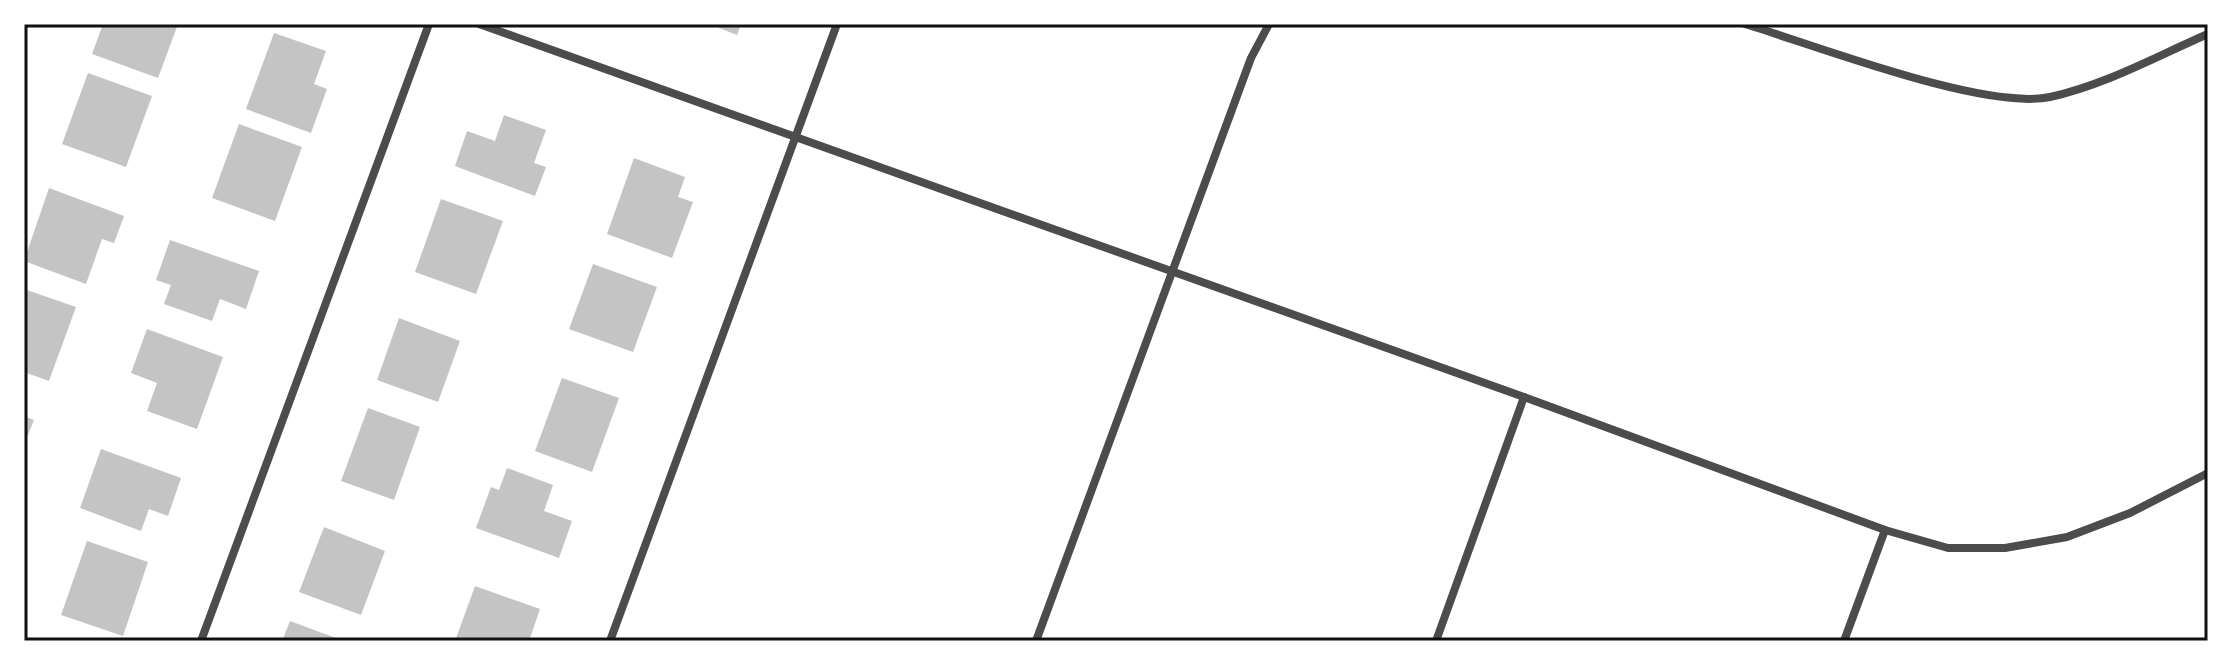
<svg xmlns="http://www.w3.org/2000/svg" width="2232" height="665" font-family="Mulish,sans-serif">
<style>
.building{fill:#c4c4c4}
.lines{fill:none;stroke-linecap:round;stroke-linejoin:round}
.minor{stroke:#4c4c4c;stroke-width:8}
.neatline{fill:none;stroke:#111;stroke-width:3}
</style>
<rect width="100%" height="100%" fill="#fff"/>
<g class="building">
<polygon points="103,24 178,24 158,78 92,54"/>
<polygon points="709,24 741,24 737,35"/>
<polygon points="274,33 326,51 314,84 327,89 311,133 246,109"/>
<polygon points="88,73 152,96 126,167 62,144"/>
<polygon points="504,115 546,130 534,163 546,167 535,196 455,166 467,131 495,141"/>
<polygon points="239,124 302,147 275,221 212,198"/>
<polygon points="634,158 685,177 678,197 693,202 672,258 607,234"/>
<polygon points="49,188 124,216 114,243 102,239 86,284 24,261"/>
<polygon points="441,199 503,221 476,294 415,272"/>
<polygon points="170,240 259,271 246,309 220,299 212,321 164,304 171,285 156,280"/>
<polygon points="593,264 657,287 633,352 569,329"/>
<polygon points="24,289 76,307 49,381 24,372"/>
<polygon points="399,318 460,341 438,402 377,380"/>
<polygon points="147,329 223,357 197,429 147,411 157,383 131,373"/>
<polygon points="562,378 619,398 592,472 535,451"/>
<polygon points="368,408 420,427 394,500 341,481"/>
<polygon points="24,416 34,420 24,445"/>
<polygon points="101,449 181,478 168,516 149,509 141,531 80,508"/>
<polygon points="507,468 553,485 544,511 572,521 559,558 476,528 491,487 499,490"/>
<polygon points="324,527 385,551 361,615 299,592"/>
<polygon points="87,541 148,562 123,636 61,615"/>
<polygon points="475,586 540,609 529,641 455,641"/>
<polygon points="290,621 344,641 282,641"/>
</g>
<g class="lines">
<g class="minor">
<polyline points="479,24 1524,397 1885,530 1948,548 2005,548 2067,537 2130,513 2208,473"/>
<path d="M 1745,24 C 1814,45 1985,111 2050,97 C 2105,85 2157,56 2208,34"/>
<polyline points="24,25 24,24"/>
<polyline points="201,641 429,24"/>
<polyline points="610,641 837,24"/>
<polyline points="1036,641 1251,58 1269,24"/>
<polyline points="1436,641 1524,397"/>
<polyline points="1844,641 1885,530"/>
</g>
</g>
<rect width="2232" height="665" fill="none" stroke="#ffffff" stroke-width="52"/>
<rect x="26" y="26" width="2180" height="613" class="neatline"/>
</svg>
